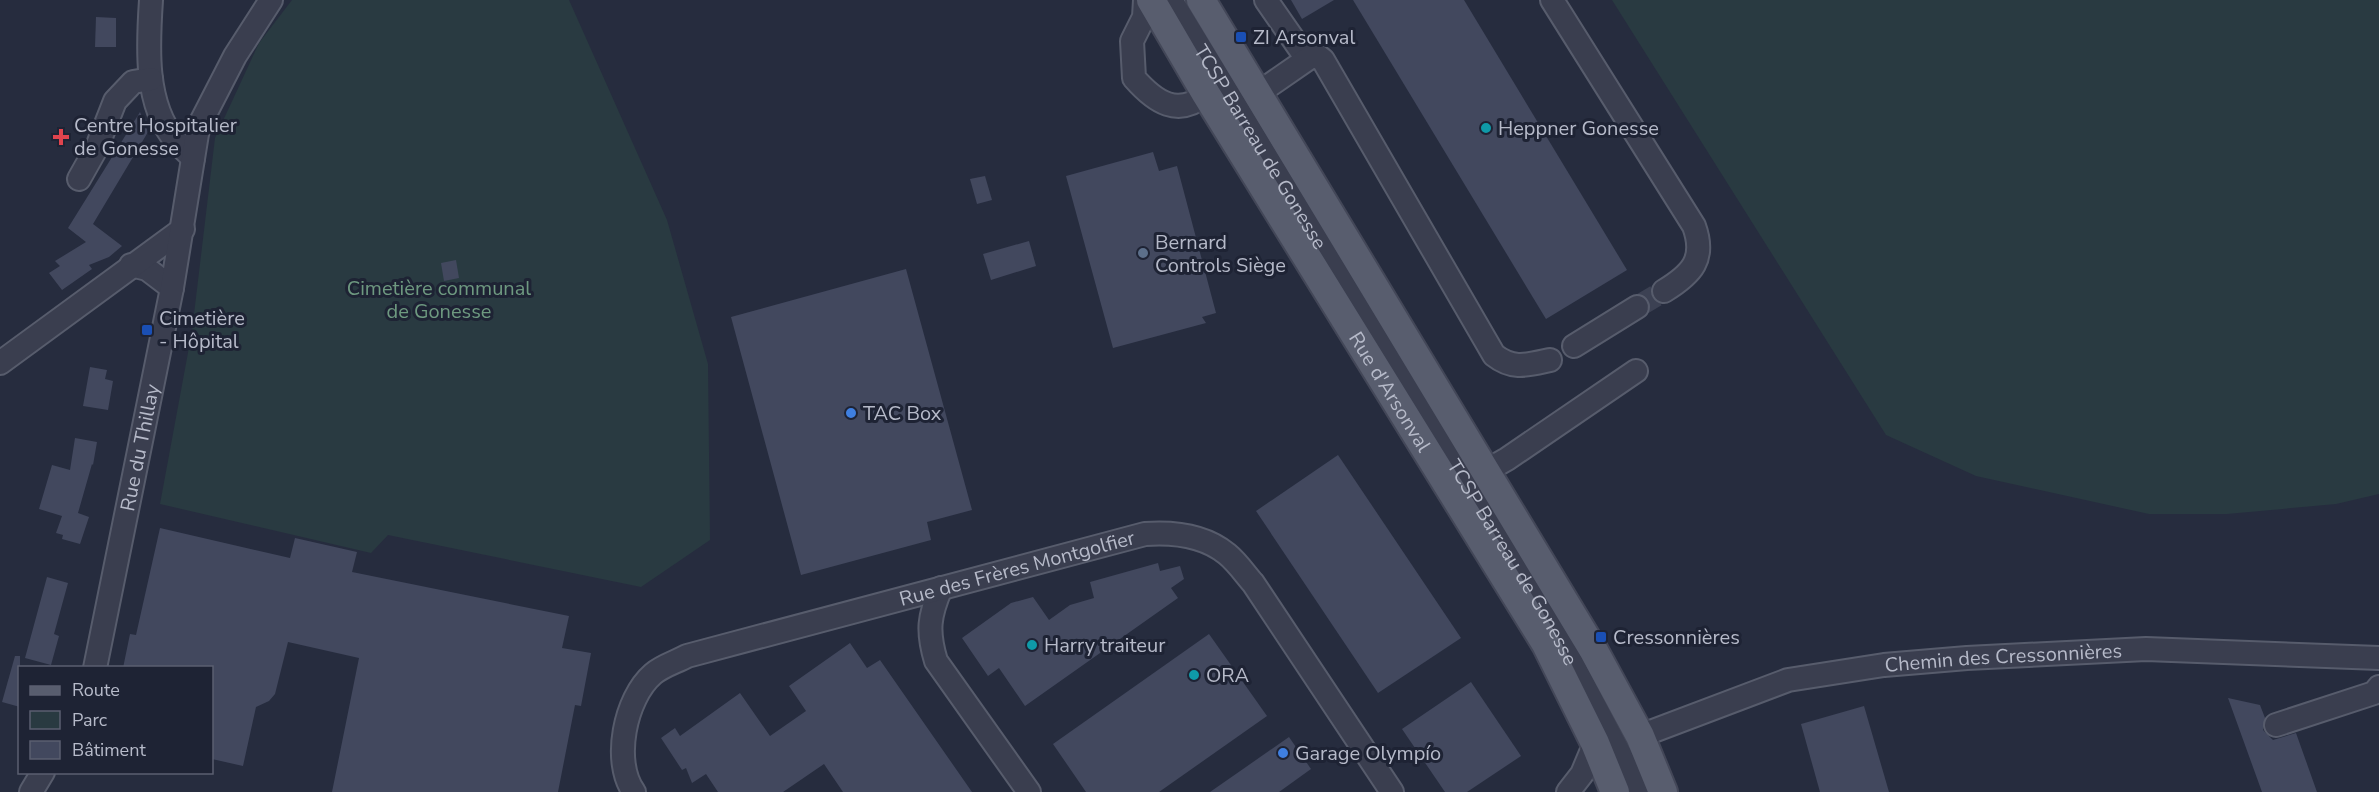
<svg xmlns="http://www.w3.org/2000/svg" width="2379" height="792" font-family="'Nunito Sans',sans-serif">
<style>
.green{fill:#293a41}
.building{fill:#42485e}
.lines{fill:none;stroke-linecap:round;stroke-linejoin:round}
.minor-tunnel{stroke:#3c4153;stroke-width:22;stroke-dasharray:22 11;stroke-linecap:butt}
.minor-casing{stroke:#575c6c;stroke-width:26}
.major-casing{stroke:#434758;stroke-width:32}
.minor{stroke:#3a3e4f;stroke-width:22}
.major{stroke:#585d6e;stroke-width:28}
.transit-dot{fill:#1a4fb4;stroke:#1e2334;stroke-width:2}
.culture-dot{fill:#0f9aa8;stroke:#1e2334;stroke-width:2}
.health-dot{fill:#e0444e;stroke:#1e2334;stroke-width:2}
.service-dot{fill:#5c6f8a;stroke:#1e2334;stroke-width:2}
.shop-dot{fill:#3f7fe0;stroke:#1e2334;stroke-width:2}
.labels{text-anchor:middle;stroke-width:6;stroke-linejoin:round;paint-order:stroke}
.poi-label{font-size:20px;fill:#b6bac9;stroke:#1e2334;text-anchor:start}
.street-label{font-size:20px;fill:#b6bac9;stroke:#1e2334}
.park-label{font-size:20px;fill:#6e9980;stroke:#1e2334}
</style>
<rect width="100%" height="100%" fill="#262c3e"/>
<g class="green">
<polygon points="292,0 569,0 667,220 708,364 710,540 641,587 388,535 371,553 160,504 192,331 215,138 259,43"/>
<polygon points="1612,0 2379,0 2379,494 2336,504 2227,514 2149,514 1976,476 1886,435"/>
</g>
<g class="building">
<polygon points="1291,0 1334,0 1302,19"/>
<polygon points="1353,0 1464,0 1627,270 1546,319"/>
<polygon points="96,17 116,18 116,47 95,47"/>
<polygon points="140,112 148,132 93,224 122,246 109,257 89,265 92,269 62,290 49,273 60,266 55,261 86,242 68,228"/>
<polygon points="1153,152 1159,171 1177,166 1216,313 1202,317 1206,323 1113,348 1066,176"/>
<polygon points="985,176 992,200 977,204 970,179"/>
<polygon points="1029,241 1036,266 991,280 983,254"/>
<polygon points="456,260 459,278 444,281 441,263"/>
<polygon points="906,269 972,510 927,522 931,540 801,575 731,317"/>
<polygon points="90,367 107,370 105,379 113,381 108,410 83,406"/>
<polygon points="75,438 97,442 93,465 92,464 78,513 89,517 80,544 62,539 63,535 56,533 62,516 39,509 52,465 70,470"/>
<polygon points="1338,455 1461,638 1378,693 1256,511"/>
<polygon points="160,528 290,558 295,538 357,552 352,572 569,616 562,648 591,653 581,706 575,705 558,792 332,792 359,658 288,642 275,694 269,701 256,707 243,766 212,759 212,668 123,668 130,634 136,635"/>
<polygon points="1158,563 1160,571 1180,566 1184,579 1171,588 1178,598 1025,706 999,668 988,676 962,638 1011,603 1033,597 1049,620 1070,605 1094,598 1090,582"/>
<polygon points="47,577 68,583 54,634 59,636 51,665 25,658"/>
<polygon points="1209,634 1267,716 1159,792 1086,792 1053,744"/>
<polygon points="850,643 867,668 880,660 972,792 843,792 824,764 783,792 718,792 706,774 692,783 686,768 682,770 661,738 675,728 680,736 740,693 770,736 806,711 789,686"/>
<polygon points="15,656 20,656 20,707 2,702"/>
<polygon points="1471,682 1521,756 1467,792 1445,792 1402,729"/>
<polygon points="2228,698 2260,705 2265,718 2263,730 2273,740 2296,733 2317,792 2262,792"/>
<polygon points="1864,706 1889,792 1820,792 1801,724"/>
<polygon points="1289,737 1311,769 1279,792 1210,792"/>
</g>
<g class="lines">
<polyline class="minor-tunnel" points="1637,307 1664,291"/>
<defs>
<g id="minor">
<path d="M 151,0 C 148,44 144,105 176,141 C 181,147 187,152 193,158"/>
<path d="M 1145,0 L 1144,17 L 1132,41 L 1134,78 C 1155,102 1178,118 1206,94"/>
<path id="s1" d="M 1171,0 L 1549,619 L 1640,792"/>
<polyline points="1266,0 1307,59"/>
<path d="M 1552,0 L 1694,226 C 1706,259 1692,274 1664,291"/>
<path d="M 1257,94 L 1309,58 L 1318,56 L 1323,60 L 1494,355 C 1513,370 1527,365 1550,360"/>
<polyline points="79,179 97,147 115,101 133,82 151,79"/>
<polyline points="131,265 147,269 172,288"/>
<polyline points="1574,346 1637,307"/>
<polyline points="0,363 183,229"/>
<polyline points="1486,471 1507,459 1636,371"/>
<path d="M 941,588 C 929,616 927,631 936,661 L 1029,792"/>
<path id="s2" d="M 95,668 L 172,288 L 197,134 L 200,124 L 235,56 L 271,0"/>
<polyline points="2276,725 2374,693 2379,687"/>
<path id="s3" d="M 1640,736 L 1788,680 L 1884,665 L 1967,658 L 2146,649 L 2379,658"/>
<polyline points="31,792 43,772"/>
<path id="s4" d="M 634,792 C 612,762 625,698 653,674 C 662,666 676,662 687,656 L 1145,534 C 1173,532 1204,535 1227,554 C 1237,562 1245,574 1253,583 L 1392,792"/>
<polyline points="1568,792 1582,774 1595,743"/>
</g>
<g id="major">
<path id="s5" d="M 1151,0 L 1206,94 L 1546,644 L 1595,743 L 1615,792"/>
<polyline points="1201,0 1594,651 1640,736 1663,792"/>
</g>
</defs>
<use href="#minor" class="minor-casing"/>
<use href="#major" class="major-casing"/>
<use href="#minor" class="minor"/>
<use href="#major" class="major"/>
</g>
<g class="transit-dot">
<rect x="1235" y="31" width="12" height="12" rx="3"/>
<rect x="141" y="324" width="12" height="12" rx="3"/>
<rect x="1595" y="631" width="12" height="12" rx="3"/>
</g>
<g class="culture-dot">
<circle cx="1486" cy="128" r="6"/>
<circle cx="1032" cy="645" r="6"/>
<circle cx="1194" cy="675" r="6"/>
</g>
<path class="health-dot" d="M58 128h6v6h6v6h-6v6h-6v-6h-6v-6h6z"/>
<circle class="service-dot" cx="1143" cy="253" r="6"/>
<g class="shop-dot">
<circle cx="851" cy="413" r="6"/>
<circle cx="1283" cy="753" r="6"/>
</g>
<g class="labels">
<g class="poi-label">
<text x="1253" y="44">ZI Arsonval</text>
<text x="74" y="132">Centre Hospitalier<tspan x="74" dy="23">de Gonesse</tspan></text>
<text x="1498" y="135">Heppner Gonesse</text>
<text x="1155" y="249">Bernard<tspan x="1155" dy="23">Controls Siège</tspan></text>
<text x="159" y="325">Cimetière<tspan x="159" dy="23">- Hôpital</tspan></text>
<text x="863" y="420">TAC Box</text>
<text x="1613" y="644">Cressonnières</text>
<text x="1044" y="652">Harry traiteur</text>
<text x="1206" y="682">ORA</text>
<text x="1295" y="760">Garage Olympío</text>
</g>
<g class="street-label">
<text dy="7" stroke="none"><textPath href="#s1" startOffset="172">TCSP Barreau de Gonesse</textPath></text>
<text dy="7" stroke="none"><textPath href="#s5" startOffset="459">Rue d'Arsonval</textPath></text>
<text dy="7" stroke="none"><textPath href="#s2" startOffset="225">Rue du Thillay</textPath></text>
<text dy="7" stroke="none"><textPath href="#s1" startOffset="658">TCSP Barreau de Gonesse</textPath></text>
<text dy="7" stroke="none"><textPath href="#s4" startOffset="508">Rue des Frères Montgolfier</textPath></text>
<text dy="7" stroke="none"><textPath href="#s3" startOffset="375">Chemin des Cressonnières</textPath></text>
</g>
<g class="park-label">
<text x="439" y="295">Cimetière communal<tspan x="439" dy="23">de Gonesse</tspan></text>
</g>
</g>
<rect x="18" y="666" width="195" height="108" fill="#1e2334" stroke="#5b5f70" stroke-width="1.5"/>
<rect x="30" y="686" width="30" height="9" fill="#585d6e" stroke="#5b5f70" stroke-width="1.5"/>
<text x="72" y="696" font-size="18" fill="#b6bac9">Route</text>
<rect x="30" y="711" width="30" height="18" fill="#293a41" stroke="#5b5f70" stroke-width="1.5"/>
<text x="72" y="726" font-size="18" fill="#b6bac9">Parc</text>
<rect x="30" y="741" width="30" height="18" fill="#42485e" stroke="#5b5f70" stroke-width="1.5"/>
<text x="72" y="756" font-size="18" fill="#b6bac9">Bâtiment</text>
</svg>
